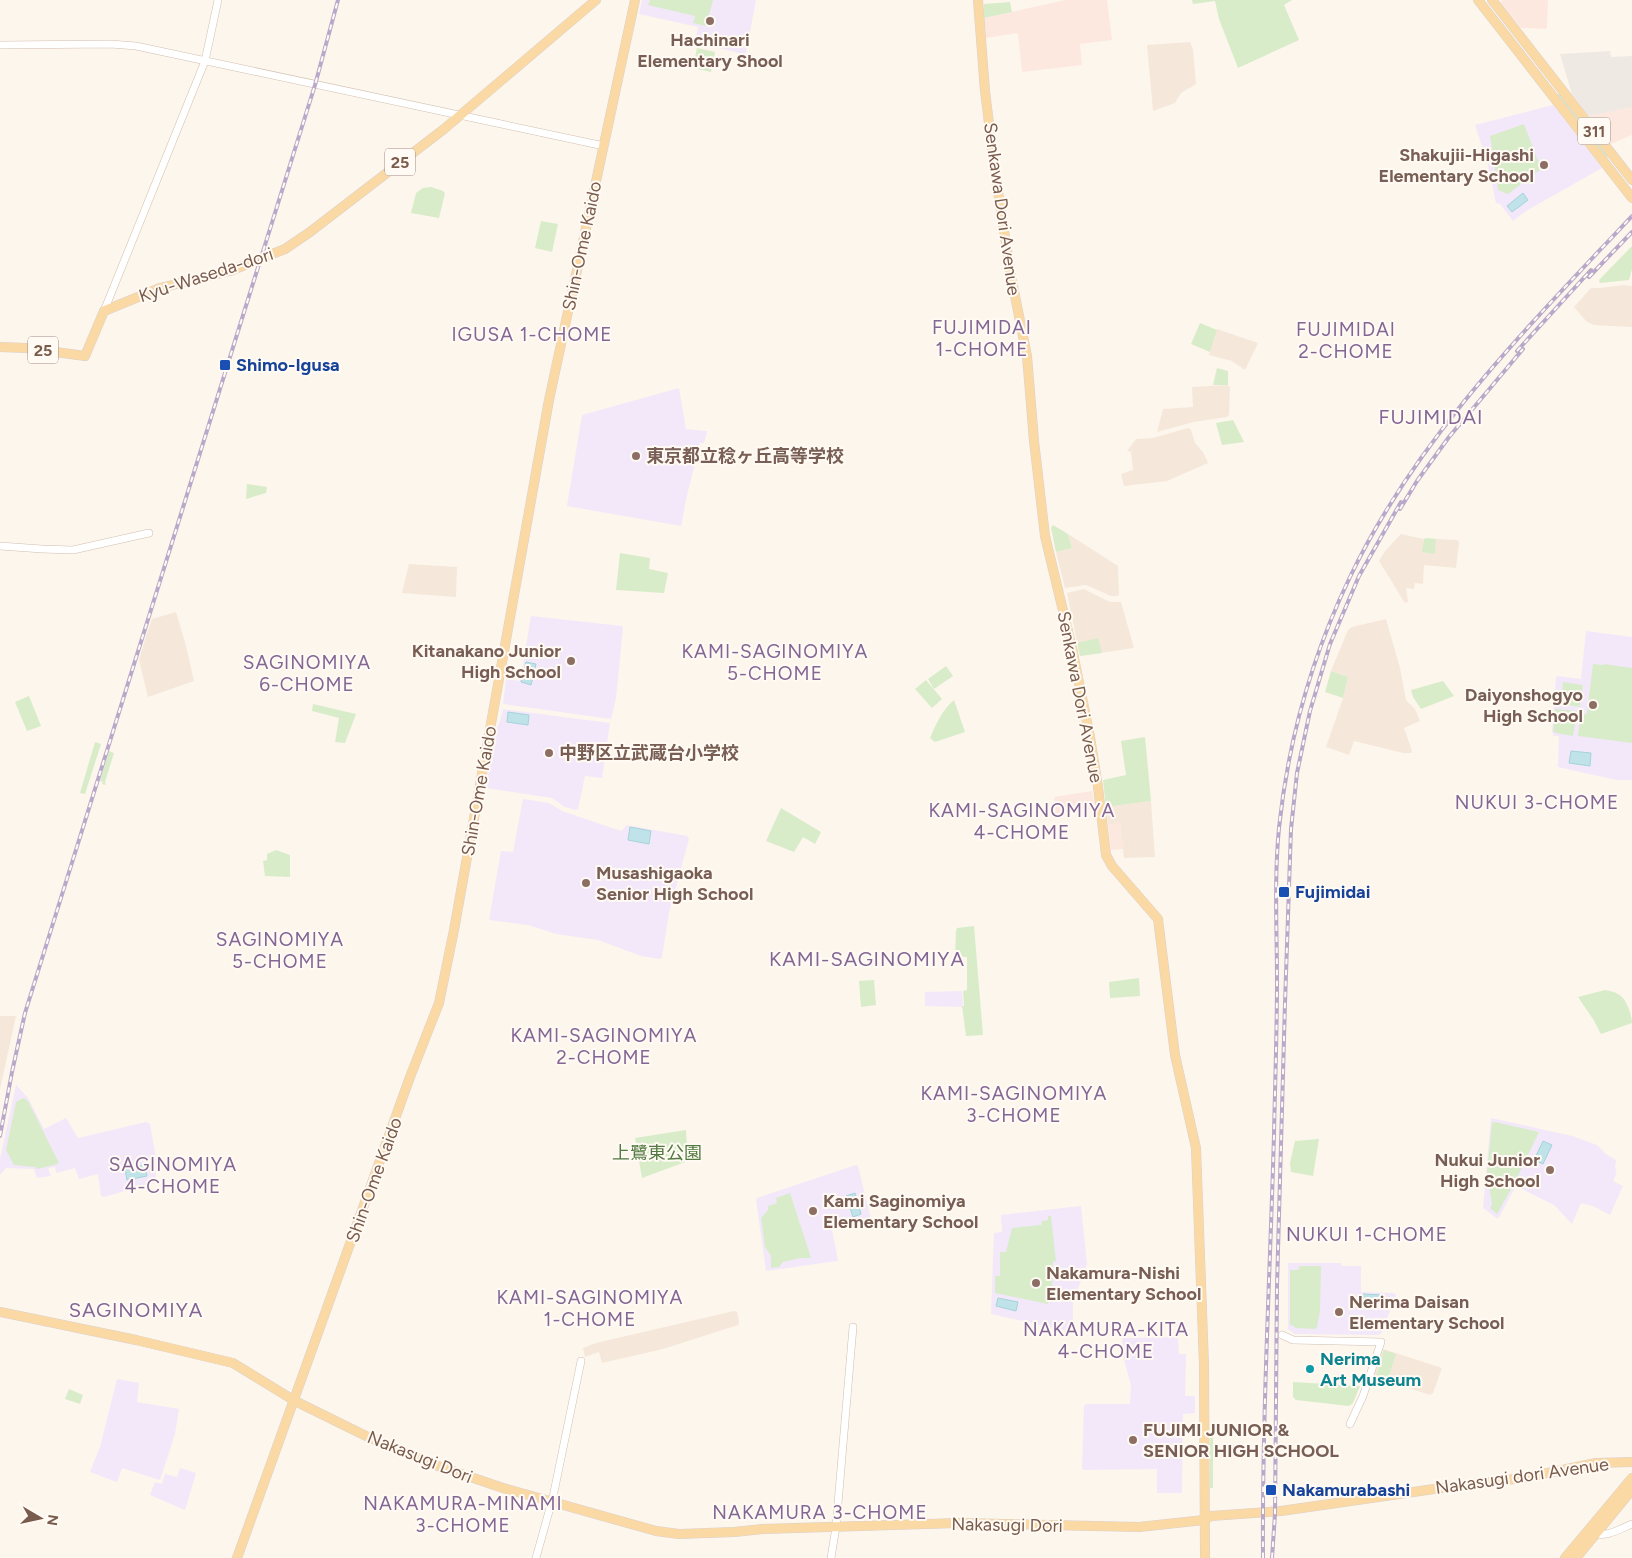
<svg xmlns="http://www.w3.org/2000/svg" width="1632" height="1558" font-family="Figtree,'Noto Sans JP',sans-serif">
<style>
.residential{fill:#f5e8da}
.commercial{fill:#fde8e0}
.industrial{fill:#efe9e4}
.education{fill:#f3e8fa}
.green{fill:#d8ecc9}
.water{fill:#bfe3e8;stroke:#a5d3da}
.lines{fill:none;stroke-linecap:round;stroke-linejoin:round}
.minor-casing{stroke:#d1beb0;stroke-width:8}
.major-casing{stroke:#dad1cd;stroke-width:10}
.minor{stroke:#fff;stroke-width:7}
.major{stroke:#fbd9a5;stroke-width:9}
.rail-casing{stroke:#b9a8c9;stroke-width:4}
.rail{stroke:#fffaf3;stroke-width:2;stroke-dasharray:5.5;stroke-linecap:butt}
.education-dot{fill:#8d6e63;stroke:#fffaf3;stroke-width:2}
.transit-dot{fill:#1a4fb4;stroke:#fffaf3;stroke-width:2}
.culture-dot{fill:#0f9aa8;stroke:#fffaf3;stroke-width:2}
.labels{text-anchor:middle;stroke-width:4;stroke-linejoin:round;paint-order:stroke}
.shield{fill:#fffaf3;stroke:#a28b7f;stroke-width:1}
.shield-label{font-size:16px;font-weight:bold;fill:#7a5c4d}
.education-label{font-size:18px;font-weight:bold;fill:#785e54;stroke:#fffaf3;text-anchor:start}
.street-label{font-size:18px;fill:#7a5c4d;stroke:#fffaf3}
.transit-label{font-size:18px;font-weight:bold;fill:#164399;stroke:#fffaf3;text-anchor:start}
.park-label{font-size:18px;fill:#537a41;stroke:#fffaf3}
.culture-label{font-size:18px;font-weight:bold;fill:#0d838f;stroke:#fffaf3;text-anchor:start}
.neighbourhood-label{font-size:19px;letter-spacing:1px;fill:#846695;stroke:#fffaf3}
.quarter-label{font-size:20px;letter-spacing:1px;fill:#846695;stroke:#fffaf3}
</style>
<rect width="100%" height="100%" fill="#fdf6ec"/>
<g class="residential">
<polygon points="1190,42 1193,50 1196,84 1181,93 1175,103 1153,111 1147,45"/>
<polygon points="1623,285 1632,286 1632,327 1594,325 1587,322 1574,307 1591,288 1600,288"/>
<polygon points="1217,329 1258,343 1245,370 1232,361 1209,355"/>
<polygon points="1228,385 1230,388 1229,415 1227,417 1194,422 1157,432 1163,409 1193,407 1192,387"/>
<polygon points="1188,428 1191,430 1195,443 1203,452 1208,463 1167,481 1124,486 1121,474 1133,470 1131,452 1127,451 1136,439 1153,438"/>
<polygon points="1068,534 1118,566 1119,594 1118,596 1111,596 1086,585 1065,588 1056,552 1072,548"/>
<polygon points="1401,534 1424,539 1423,552 1435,553 1436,539 1457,540 1459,542 1456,568 1424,565 1423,584 1415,583 1414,589 1406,588 1408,602 1405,603 1379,561 1386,550"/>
<polygon points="409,564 457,567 456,597 402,593"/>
<polygon points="1084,589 1110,602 1121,602 1134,648 1080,656 1067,593"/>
<polygon points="176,612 186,646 194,681 148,697 139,660 146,636 152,619"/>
<polygon points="1386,619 1400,668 1406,700 1415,709 1420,721 1404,728 1412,751 1411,753 1403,753 1354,741 1349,755 1326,747 1343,698 1348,677 1331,671 1348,630 1352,627"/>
<polygon points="1151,801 1155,857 1124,858 1120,824 1108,825 1106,807"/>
<polygon points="0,1016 16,1016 0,1089"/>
<polygon points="734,1311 737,1312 739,1322 738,1325 663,1349 602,1363 599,1352 585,1357 583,1348 596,1343"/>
<polygon points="1383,1349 1442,1368 1433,1393 1430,1395 1375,1377 1374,1375"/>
</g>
<g class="commercial">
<polygon points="1065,0 1107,0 1112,40 1080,44 1082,65 1022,72 1018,33 986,38 984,18"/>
<polygon points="1503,0 1548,0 1547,27 1546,29 1521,28 1500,2"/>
<polygon points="1632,107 1632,135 1611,144 1605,138 1608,135 1597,120 1593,121 1589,116"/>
<polygon points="1092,791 1095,808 1093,809 1056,813 1054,797"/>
<polygon points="1120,823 1123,849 1111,850 1108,825"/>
</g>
<polygon class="industrial" points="1610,51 1611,57 1632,56 1632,107 1589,116 1572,94 1560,54"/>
<g class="education">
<polygon points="642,0 756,0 746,53 743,54 695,42 698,27 639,14"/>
<polygon points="1553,105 1602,168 1526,211 1513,221 1500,204 1496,203 1487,162 1475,125"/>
<polygon points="679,388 686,429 707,431 704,443 700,443 687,495 681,526 567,506 582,415"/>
<polygon points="531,616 622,626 623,628 616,698 611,719 503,704 506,679 520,681"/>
<polygon points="1586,631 1632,637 1632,780 1616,780 1558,767 1559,736 1554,736 1552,732 1556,677 1558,676 1581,679"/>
<polygon points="503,709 610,723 602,778 585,776 578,809 576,810 565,807 552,798 486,788 496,730 500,721"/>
<polygon points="523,799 549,803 562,811 621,831 627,825 687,836 689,839 669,913 662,957 660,959 641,956 598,940 556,934 528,925 489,920 501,851 513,852"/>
<polygon points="962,991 963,1006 961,1007 925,1006 925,992"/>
<polygon points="16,1085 28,1098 44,1129 66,1118 78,1138 146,1122 150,1124 155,1152 156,1182 104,1197 101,1196 98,1174 79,1179 75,1168 56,1173 55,1167 48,1168 51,1176 37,1178 34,1169 6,1168 0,1175 0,1159"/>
<polygon points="1491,1118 1572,1136 1597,1145 1606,1154 1616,1160 1615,1168 1616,1169 1615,1172 1617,1173 1613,1181 1623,1186 1610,1215 1593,1206 1581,1203 1572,1224 1554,1205 1516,1186 1498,1219 1483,1208"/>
<polygon points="856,1165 858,1166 872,1223 871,1225 832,1230 838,1260 837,1261 766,1271 756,1200 757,1198"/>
<polygon points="1081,1206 1087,1264 1073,1302 1073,1332 991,1314 994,1233 1002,1232 1001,1215"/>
<polygon points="1288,1263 1341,1263 1342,1266 1361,1266 1361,1292 1394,1293 1396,1295 1382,1332 1379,1335 1295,1334 1288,1329"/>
<polygon points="1178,1337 1179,1354 1186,1354 1185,1396 1195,1396 1195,1413 1183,1414 1182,1493 1157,1493 1157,1469 1084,1470 1082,1469 1084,1406 1086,1404 1130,1404 1131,1385 1124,1360 1122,1339 1123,1338"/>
<polygon points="117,1379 139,1383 137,1402 179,1409 175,1434 160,1480 122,1468 117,1482 90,1472 100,1447"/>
<polygon points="180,1468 196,1473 185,1510 150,1495 155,1482 162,1484 165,1474 177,1477"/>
</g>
<g class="green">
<polygon points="650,0 713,0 706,26 693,23 695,16 648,5"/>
<polygon points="1192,0 1292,0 1284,5 1299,40 1238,68 1219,19 1215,1 1193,4"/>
<polygon points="1010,2 1012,12 984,18 984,4"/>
<polygon points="697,48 715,52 711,72 693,68"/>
<polygon points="1561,92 1609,156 1605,159 1557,95"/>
<polygon points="1524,124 1540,166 1539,171 1524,178 1520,185 1508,194 1498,190 1490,136"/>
<polygon points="431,187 443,191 445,193 439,218 411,213 416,193 423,188"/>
<polygon points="541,221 558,224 552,252 535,248"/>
<polygon points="1632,246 1632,269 1629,280 1600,283 1599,280"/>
<polygon points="1200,323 1217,330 1210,352 1191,344"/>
<polygon points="1217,368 1228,371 1228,385 1213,385"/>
<polygon points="1233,420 1244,442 1222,445 1216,423"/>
<polygon points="247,484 267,487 266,493 246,499"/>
<polygon points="1053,525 1068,534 1072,548 1056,552 1051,528"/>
<polygon points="1426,538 1436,539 1435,554 1422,552 1424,539"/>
<polygon points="620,553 650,558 649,569 668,573 664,593 616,590"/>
<polygon points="1098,638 1102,653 1080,656 1077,643"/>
<polygon points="1593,664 1603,665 1604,664 1632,668 1632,743 1578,736 1580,718 1587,713"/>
<polygon points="946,666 953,676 934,689 928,679"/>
<polygon points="1331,671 1348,677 1343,698 1325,692"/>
<polygon points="926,680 942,699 932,708 915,689"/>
<polygon points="1443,681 1454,696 1421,709 1413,697 1411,690"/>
<polygon points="1563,682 1583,685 1582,694 1562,691"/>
<polygon points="1562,695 1581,698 1580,707 1561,704"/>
<polygon points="29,696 41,726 27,731 15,702"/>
<path d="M 954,700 L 965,732 L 935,742 L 930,738 C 936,724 942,710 954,700 Z"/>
<polygon points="313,704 356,714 345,743 335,742 339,718 312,711"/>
<polygon points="1555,709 1577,711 1573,736 1556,733 1553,731"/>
<polygon points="1145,737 1151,801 1106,807 1103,780 1126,775 1121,741"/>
<polygon points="95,742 101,744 85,794 80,793"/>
<polygon points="109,751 114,753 105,782 106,785 102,784 103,782 100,781"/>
<polygon points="781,808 821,832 815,844 803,837 794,852 766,841"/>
<polygon points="276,850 290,855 290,877 265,876 263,861 267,860 267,854"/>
<polygon points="974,926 983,1035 966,1036 962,1006 964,1006 963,991 967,990 967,957 955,956 956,931 957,928"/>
<polygon points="1139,978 1140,996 1110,998 1109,982"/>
<polygon points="874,980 876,1005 861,1007 859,981"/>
<path d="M 1605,990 C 1610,991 1616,992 1621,996 C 1627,1001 1632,1016 1632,1023 L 1601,1034 L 1593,1019 L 1578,997 Z"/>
<polygon points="23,1098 28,1101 59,1163 54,1165 37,1169 35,1167 14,1165 6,1150 16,1102"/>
<polygon points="1495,1122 1539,1132 1515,1182 1497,1214 1490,1208 1492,1205 1487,1172 1492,1123"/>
<polygon points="686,1130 688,1161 642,1178 635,1138"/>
<polygon points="1319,1139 1313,1176 1291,1172 1290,1163 1295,1141"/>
<polygon points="790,1193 811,1258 800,1258 783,1262 779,1267 771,1268 771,1256 765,1247 761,1218 768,1210 768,1206 777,1203 776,1198"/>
<polygon points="1048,1216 1051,1216 1056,1261 1053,1262 1052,1288 1049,1288 1048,1304 995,1293 995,1276 1000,1276 1000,1252 1006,1252 1012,1228 1041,1225 1042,1221 1048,1220"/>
<polygon points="1300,1266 1321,1266 1320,1311 1317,1327 1315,1329 1295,1328 1294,1326 1290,1325 1290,1270 1298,1270"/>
<polygon points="1384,1350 1396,1354 1388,1379 1376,1376"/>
<polygon points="1293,1382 1360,1386 1353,1403 1349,1406 1296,1400 1293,1397"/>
<polygon points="69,1389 83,1395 80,1404 65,1399"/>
<polygon points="1211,1436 1213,1436 1213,1488 1210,1488 1210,1438"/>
</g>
<g class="water">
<polygon points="1523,193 1528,200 1512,212 1507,206"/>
<polygon points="526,662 536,664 531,685 521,682"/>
<polygon points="508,712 529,715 528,725 507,722"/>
<polygon points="1571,751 1591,753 1590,766 1569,763"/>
<polygon points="630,827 651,831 649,844 628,840"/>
<polygon points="1543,1141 1552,1145 1543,1164 1534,1160"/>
<polygon points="145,1165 147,1176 127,1180 125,1169"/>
<polygon points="855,1193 861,1214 853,1217 846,1196"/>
<polygon points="1363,1294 1384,1295 1383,1303 1363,1303"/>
<polygon points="998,1298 1018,1302 1016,1311 996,1306"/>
</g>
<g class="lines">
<defs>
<g id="minor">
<polyline points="0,45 111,44 136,46 604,146"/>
<polyline points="104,311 205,61 218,0"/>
<polyline points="0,546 42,549 73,550 149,533"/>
<polyline points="1282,1335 1293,1340 1381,1342 1363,1396 1350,1424"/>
<path d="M 1592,1533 C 1606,1538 1620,1529 1632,1524"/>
<polyline points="536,1558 553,1497 581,1361"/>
<polyline points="831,1558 836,1527 853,1327"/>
</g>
<g id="major">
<polyline points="978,0 985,91 995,172 1011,276 1027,356 1034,441 1045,536 1072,648 1090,737 1098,787 1106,855 1112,866 1158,919 1175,1055 1196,1148 1204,1365 1205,1558"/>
<polyline points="1478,0 1632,198"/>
<polyline points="1492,0 1632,180"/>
<polyline points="0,347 26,348 85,356 104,311 160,288 230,271 285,249 310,232 444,129 596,0"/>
<polyline points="0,1312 136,1340 233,1363 295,1401 366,1436 435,1465 503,1488 656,1531 679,1534 734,1532 763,1529 958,1523 1139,1527 1204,1520 1211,1516 1281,1511 1448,1487 1523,1478 1596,1463 1632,1462"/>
<polyline points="237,1558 410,1077 439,1003 454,930 549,400 635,0"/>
<polyline points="1565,1558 1632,1478"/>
<polyline points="1576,1558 1632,1490"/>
</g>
</defs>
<use href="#minor" class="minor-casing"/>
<use href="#major" class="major-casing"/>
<use href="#minor" class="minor"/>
<use href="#major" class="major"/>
<defs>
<g id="rail">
<polyline points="1589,277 1632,232"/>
<polyline points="1517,351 1591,270"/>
<polyline points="1400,509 1417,481 1449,437 1523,349"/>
<polyline points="0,1136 12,1072 25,1013 315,85 338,0"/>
<path d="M 1263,1558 C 1262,1417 1270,1276 1274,1135 C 1275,1084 1277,1033 1277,982 C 1277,930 1274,879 1279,828 C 1288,741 1312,656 1350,577 C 1417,437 1528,327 1632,216"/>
<polyline points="1272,1558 1275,1514 1277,1286 1285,1003 1291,829 1297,773 1310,711 1330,644 1359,576 1401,502"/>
</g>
</defs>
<use href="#rail" class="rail-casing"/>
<use href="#rail" class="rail"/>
</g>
<g class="education-dot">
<circle cx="710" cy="21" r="5"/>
<circle cx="1544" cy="165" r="5"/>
<circle cx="636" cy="456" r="5"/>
<circle cx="571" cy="661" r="5"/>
<circle cx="1593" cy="705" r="5"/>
<circle cx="549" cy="753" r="5"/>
<circle cx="586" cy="883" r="5"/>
<circle cx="1550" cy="1170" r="5"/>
<circle cx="813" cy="1211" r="5"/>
<circle cx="1036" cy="1283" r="5"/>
<circle cx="1339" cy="1312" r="5"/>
<circle cx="1133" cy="1440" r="5"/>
</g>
<g class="transit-dot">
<rect x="219" y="359" width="12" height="12" rx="2.5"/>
<rect x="1278" y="886" width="12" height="12" rx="2.5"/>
<rect x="1265" y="1484" width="12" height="12" rx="2.5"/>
</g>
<circle class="culture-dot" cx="1310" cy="1369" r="5"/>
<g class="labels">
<g class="shield">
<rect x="1578" y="117.5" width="32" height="27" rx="4"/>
<rect x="385" y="148.5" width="30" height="27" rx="4"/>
<rect x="28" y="336.5" width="30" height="27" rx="4"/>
</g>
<g class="shield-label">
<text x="1594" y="137">311</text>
<text x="400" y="168">25</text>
<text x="43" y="356">25</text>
</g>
<g class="education-label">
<text x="710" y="46" text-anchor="middle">Hachinari<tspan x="710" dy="21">Elementary Shool</tspan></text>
<text x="1534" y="161" text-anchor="end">Shakujii-Higashi<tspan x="1534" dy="21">Elementary School</tspan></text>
<text x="646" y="462">東京都立稔ヶ丘高等学校</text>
<text x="561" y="657" text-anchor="end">Kitanakano Junior<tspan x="561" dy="21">High School</tspan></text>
<text x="1583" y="701" text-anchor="end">Daiyonshogyo<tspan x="1583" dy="21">High School</tspan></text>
<text x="559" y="759">中野区立武蔵台小学校</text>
<text x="596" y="879">Musashigaoka<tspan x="596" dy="21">Senior High School</tspan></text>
<text x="1540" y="1166" text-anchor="end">Nukui Junior<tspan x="1540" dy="21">High School</tspan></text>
<text x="823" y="1207">Kami Saginomiya<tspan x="823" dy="21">Elementary School</tspan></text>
<text x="1046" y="1279">Nakamura-Nishi<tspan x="1046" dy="21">Elementary School</tspan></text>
<text x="1349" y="1308">Nerima Daisan<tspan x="1349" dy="21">Elementary School</tspan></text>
<text x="1143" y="1436">FUJIMI JUNIOR &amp;<tspan x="1143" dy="21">SENIOR HIGH SCHOOL</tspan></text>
</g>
<g class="street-label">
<text transform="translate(1002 209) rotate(82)" y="6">Senkawa Dori Avenue</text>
<text transform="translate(582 246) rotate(-78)" y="6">Shin-Ome Kaido</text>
<text transform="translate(206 275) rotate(-18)" y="6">Kyu-Waseda-dori</text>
<text transform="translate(1080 697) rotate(79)" y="6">Senkawa Dori Avenue</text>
<text transform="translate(479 791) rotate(-80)" y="6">Shin-Ome Kaido</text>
<text transform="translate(374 1180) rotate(-70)" y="6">Shin-Ome Kaido</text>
<text transform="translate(420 1457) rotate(22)" y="6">Nakasugi Dori</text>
<text transform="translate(1522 1476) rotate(-8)" y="6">Nakasugi dori Avenue</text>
<text transform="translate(1007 1525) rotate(1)" y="6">Nakasugi Dori</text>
</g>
<g class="transit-label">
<text x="236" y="371">Shimo-Igusa</text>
<text x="1295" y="898">Fujimidai</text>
<text x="1282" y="1496">Nakamurabashi</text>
</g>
<g class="park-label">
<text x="657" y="1159">上鷺東公園</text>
</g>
<g class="culture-label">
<text x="1320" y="1365">Nerima<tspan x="1320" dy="21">Art Museum</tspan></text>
</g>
<g class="neighbourhood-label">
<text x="982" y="334">FUJIMIDAI<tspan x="982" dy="22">1-CHOME</tspan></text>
<text x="1346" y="336">FUJIMIDAI<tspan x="1346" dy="22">2-CHOME</tspan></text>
<text x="532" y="341">IGUSA 1-CHOME</text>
<text x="775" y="658">KAMI-SAGINOMIYA<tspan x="775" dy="22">5-CHOME</tspan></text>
<text x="307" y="669">SAGINOMIYA<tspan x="307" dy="22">6-CHOME</tspan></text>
<text x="1537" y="809">NUKUI 3-CHOME</text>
<text x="1022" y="817">KAMI-SAGINOMIYA<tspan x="1022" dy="22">4-CHOME</tspan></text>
<text x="280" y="946">SAGINOMIYA<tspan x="280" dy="22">5-CHOME</tspan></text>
<text x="604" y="1042">KAMI-SAGINOMIYA<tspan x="604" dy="22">2-CHOME</tspan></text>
<text x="1014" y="1100">KAMI-SAGINOMIYA<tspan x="1014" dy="22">3-CHOME</tspan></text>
<text x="173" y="1171">SAGINOMIYA<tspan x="173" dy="22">4-CHOME</tspan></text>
<text x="1367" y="1241">NUKUI 1-CHOME</text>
<text x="590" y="1304">KAMI-SAGINOMIYA<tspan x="590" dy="22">1-CHOME</tspan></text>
<text x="1106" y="1336">NAKAMURA-KITA<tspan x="1106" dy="22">4-CHOME</tspan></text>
<text x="463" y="1510">NAKAMURA-MINAMI<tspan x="463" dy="22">3-CHOME</tspan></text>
<text x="820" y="1519">NAKAMURA 3-CHOME</text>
</g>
<g class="quarter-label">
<text x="1431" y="424">FUJIMIDAI</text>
<text x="867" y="966">KAMI-SAGINOMIYA</text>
<text x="136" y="1317">SAGINOMIYA</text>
</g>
</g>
<g transform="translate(40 1518) rotate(99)" stroke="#fffaf3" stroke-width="4" paint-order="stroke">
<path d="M0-4L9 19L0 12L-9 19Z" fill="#7a5c4d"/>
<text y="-8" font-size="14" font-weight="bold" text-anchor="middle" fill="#7a5c4d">N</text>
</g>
</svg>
